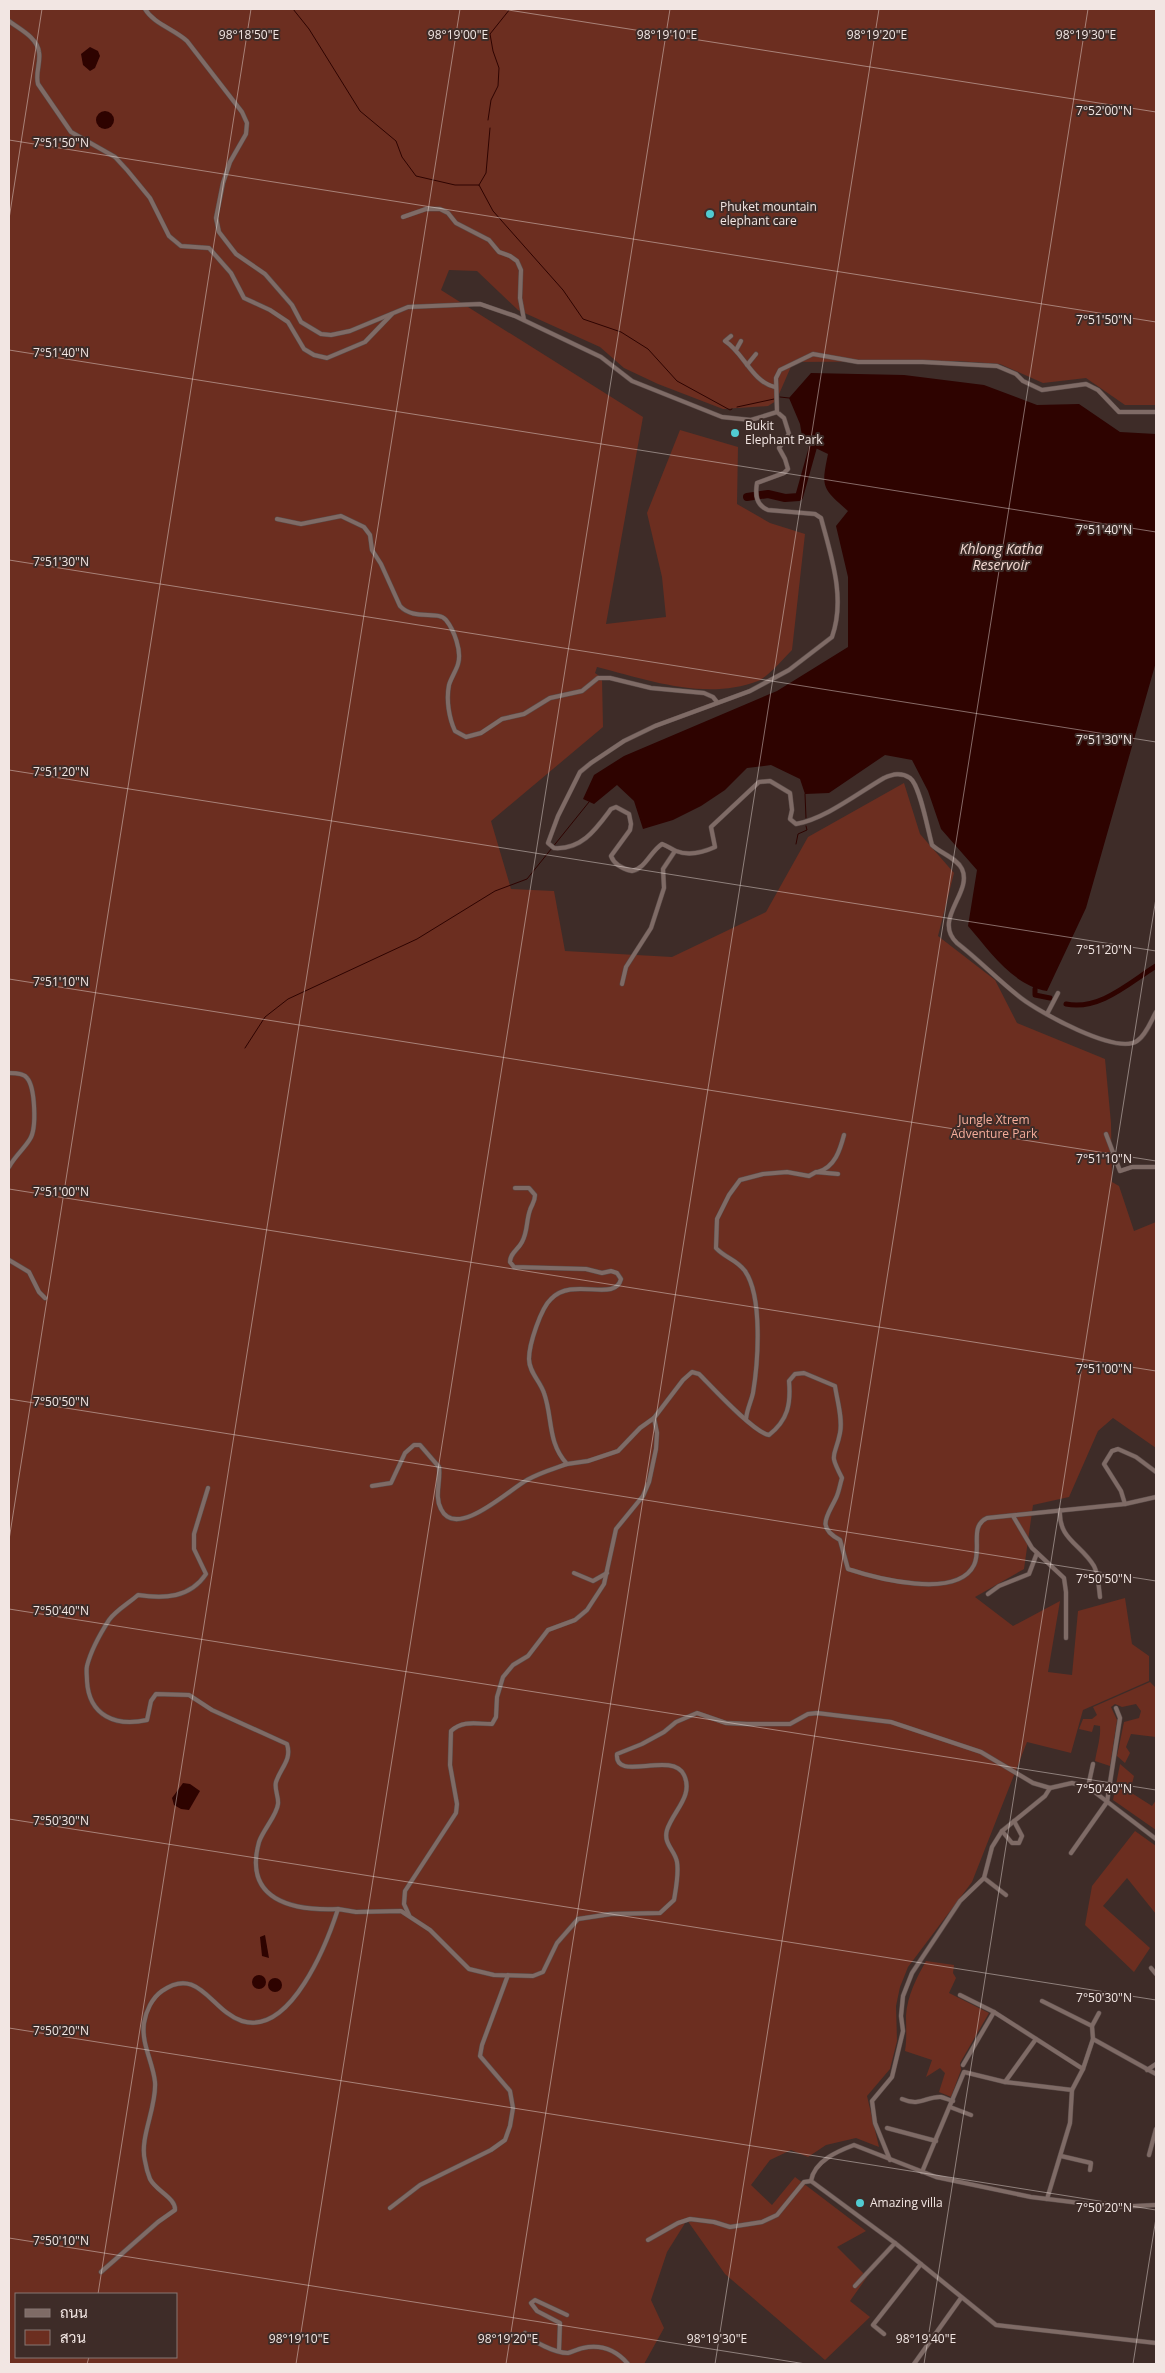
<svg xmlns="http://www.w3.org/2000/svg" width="1165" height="2373" font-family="'Open Sans',Sarabun,sans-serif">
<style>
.green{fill:#6c2e20;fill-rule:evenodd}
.water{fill:#2e0300}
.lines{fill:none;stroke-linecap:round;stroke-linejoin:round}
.stream{stroke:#2e0300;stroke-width:1}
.canal{stroke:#2e0300;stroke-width:5}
.river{stroke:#2e0300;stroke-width:8}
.street-casing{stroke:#5a4b48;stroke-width:5}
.street{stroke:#7f6b66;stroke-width:4}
.ticks{fill:none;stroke:#f2e6e3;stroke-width:1;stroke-opacity:0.45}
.poi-dot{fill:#51ccd2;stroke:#3e2c28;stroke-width:2}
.labels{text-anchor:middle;stroke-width:4;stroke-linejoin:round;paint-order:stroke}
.poi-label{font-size:12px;fill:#f2e6e3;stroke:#3e2c28;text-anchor:start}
.park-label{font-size:12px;fill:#f5ad9b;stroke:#3e2c28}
.water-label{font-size:14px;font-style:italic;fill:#f3d9d2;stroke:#3e2c28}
.ticks-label{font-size:12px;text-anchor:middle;fill:#f2e6e3;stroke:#3e2c28;stroke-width:4;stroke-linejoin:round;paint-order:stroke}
</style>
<rect width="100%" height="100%" fill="#3e2c28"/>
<g class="green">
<path d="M 9,9 L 1156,9 L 1156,405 L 1125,405 L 1086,378 L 1043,383 L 1000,364 L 957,361 L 793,362 L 776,401 L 768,406 L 723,409 L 658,384 L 624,368 L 600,347 L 518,310 L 477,271 L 449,270 L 441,290 L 643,417 L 606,624 L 666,617 L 662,577 L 647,513 L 680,430 L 738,447 L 737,504 L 770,523 L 805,534 L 792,650 C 784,658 768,677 758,681 C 706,701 648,680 597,667 L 595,673 L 602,678 L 603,727 L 491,821 L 511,889 L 554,891 L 565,951 L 672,957 L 766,912 L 808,837 L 904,783 L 920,834 L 954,873 L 938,936 L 995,980 L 1017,1023 L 1105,1059 L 1111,1123 L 1112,1182 L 1119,1186 L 1134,1231 L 1156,1222 L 1156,1448 L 1113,1418 L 1098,1431 L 1069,1497 L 1033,1505 L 1024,1569 L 975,1597 L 1013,1626 L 1060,1601 L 1048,1672 L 1072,1675 L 1078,1611 L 1125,1598 L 1132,1644 L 1149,1656 L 1149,1681 L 1083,1710 L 1071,1753 L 1027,1742 L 972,1882 L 908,1967 L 900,1987 L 896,2006 L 897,2041 L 890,2069 L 867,2096 L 879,2147 L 856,2138 L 826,2145 L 808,2157 L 791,2150 L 770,2160 L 751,2185 L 772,2205 L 795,2177 L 866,2231 L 837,2247 L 867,2277 L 850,2301 L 870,2317 L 825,2360 L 725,2274 L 687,2220 L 667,2252 L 651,2300 L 664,2328 L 644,2364 L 9,2364 ZM 16,2294 L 176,2294 L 176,2357 L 16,2357 Z"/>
<path d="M 1150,1682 L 1156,1688 L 1156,1737 L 1131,1734 L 1126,1747 L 1130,1753 L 1125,1763 L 1117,1756 L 1124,1722 L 1139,1718 L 1141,1711 L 1136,1704 L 1122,1707 L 1115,1704 L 1111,1707 L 1117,1720 L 1110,1766 L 1095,1761 C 1097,1749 1101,1737 1100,1726 L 1094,1725 L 1092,1732 L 1079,1729 L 1083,1719 L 1092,1719 L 1097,1715 L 1093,1707 Z"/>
<polygon points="1120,1764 1134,1776 1130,1792 1152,1806 1156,1800 1156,1830 1113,1800"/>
<polygon points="1135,1831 1156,1846 1156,1914 1127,1878 1103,1906 1150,1948 1134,1972 1085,1925 1092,1886"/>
<path d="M 926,1961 L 954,1965 L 953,1973 L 956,1978 L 949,1993 L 989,2013 L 960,2063 L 961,2070 L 951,2097 L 939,2092 L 945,2073 L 940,2068 L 926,2077 L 932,2060 L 905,2051 C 907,2039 906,2028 906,2016 C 907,1996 917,1977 926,1961 Z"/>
</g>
<g class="water">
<polygon points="90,47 98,51 100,56 95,68 90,71 83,65 81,54"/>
<circle cx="105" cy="120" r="9"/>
<path d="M 811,373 L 904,375 L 984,385 L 1037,405 L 1079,404 L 1120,432 L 1156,434 L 1156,662 L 1086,908 L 1047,991 C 1012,985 990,951 968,926 L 977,870 L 941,829 L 928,791 L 912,760 L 885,755 L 829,793 L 805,794 L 800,779 L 771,765 L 747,768 L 725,790 L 701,806 L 673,820 L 643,829 L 634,801 L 617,785 L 594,804 L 583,799 L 594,775 L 624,756 L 777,691 L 848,647 L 848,577 L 836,526 L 848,511 C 822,488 821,488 828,454 L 803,442 L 800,424 L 789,398 Z"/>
<polygon points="183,1783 190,1784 200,1791 189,1810 181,1809 174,1805 172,1798"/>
<polygon points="265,1935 269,1958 262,1956 260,1937"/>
<circle cx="259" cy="1982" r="7"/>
<circle cx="275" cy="1985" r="7"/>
</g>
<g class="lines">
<g class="stream">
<polyline points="293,9 309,29 360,111 396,141 402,157 416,176 455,185 479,185 493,211 563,290 583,319 621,332 648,349 677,381 730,410 732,409"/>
<polyline points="488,120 491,100 498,86 499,68 493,51 490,34 510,9"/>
<polyline points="479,185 486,173 490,128"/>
<polyline points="780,397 789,398"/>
<polyline points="737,407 774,399"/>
<polyline points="805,794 806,818"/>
<polyline points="796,844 798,834 807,830 806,826"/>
<polyline points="245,1048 265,1017 288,999 417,939 495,891 527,879 589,802"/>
</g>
<g class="canal">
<polyline points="1035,989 1035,995 1050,998"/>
<path d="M 1066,1004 C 1100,1011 1130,982 1156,966"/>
</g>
<polyline class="river" points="747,497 768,494 785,498 799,497 813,447"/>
<defs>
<g id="street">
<path d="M 145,9 C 154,24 174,29 187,41 L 242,112 L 247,123 L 246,134 L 230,162 L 223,183 L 216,218 L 219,232 L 236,254 L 265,274 L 292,305 L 301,322 L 321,334 L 331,335 L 350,331 L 408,307 L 480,304 L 515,316 L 601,357 L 632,381 L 722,417 L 751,420 L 777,412"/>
<path d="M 9,21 C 19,29 37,37 39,52 C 41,63 35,73 38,84 L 71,132 L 115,157 L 127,170 L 150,198 L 169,236 L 181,246 L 209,248 L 231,273 L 244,298 L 270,310 L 288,322 L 304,349 L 314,355 L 327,358 L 365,342 L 392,314"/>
<polyline points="403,217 426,209 440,209 448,213 456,223 489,240 499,252 510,256 517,261 521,270 520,298 524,320"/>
<path d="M 731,336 L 725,341 C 744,353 752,382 775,387"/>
<polyline points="736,350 741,341"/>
<polyline points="747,365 756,354"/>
<path d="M 1156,412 L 1119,412 L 1098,390 L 1086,384 L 1042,390 L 1023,381 L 1016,374 L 997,366 L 923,362 L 858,362 L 813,354 L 780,370 L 776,378 L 777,412 L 784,418 L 789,434 L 779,448 L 785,459 L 788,469 L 784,473 L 757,483 C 755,495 756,505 768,510 L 815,514 L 821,518 C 831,556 846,598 832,637 L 789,670 L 750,691 L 655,726 L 624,741 L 591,763 L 580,772 L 558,816 L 548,843 L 554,848 C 582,850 596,829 611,809 L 616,807 L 629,814 L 631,824 L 630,830 L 611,856 C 614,864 623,869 632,871 C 646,868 650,852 662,844 C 668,846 671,849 676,851 C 689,856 704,852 715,847 L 711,827 L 759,782 L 770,781 L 790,793 L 792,810 L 790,819 L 796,824 C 825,819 858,793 884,778 C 893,774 901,772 910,778 C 920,785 928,831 932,845 C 940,853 957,858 962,869 C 973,893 932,919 957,943 C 979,960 999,981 1021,998 C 1039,1012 1116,1055 1137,1041 C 1146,1035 1151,1021 1156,1012"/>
<path d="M 277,519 L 301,524 L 341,516 L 364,527 L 370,535 L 372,550 L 381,564 L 400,606 C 414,621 438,610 446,620 C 454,630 462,651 458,664 C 456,671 451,678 449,685 C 446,700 449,718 455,731 L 466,737 L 481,733 L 502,719 L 524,714 L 550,698 L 582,691 L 598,678 L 610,678 L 651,688 L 704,693 L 713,697 L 717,702"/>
<polyline points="622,984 626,967 651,928 664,888 663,869 675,851"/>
<polyline points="1047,1014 1058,993"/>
<path d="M 9,1073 C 14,1073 24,1073 27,1078 C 35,1087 37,1128 30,1139 C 24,1149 15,1156 9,1167"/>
<polyline points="1106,1134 1120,1171 1132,1167 1156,1167"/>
<path d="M 818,1172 C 835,1167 840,1150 844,1135"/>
<path d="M 515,1188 L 529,1188 L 535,1195 C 535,1202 532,1204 530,1210 C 526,1221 528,1231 522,1242 C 518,1250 510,1253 510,1262 L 514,1267 L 586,1269 L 602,1273 L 611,1271 L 617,1273 L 621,1279 C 615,1303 573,1276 551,1299 C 541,1308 529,1344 529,1359 C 529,1372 540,1381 544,1393 C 553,1418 547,1442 567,1464 L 588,1461 L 618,1451 L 640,1428 L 654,1418 L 683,1380 L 692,1372 L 699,1374 C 712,1387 754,1433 769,1435 C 788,1420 791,1404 789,1381 L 795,1374 L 804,1373 L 835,1386 C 837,1400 843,1419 840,1433 C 835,1459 828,1451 842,1478 C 840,1484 839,1492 836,1498 C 827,1517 816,1527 840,1540 L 848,1569 C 875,1578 957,1600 974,1565 C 982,1549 969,1526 987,1518 L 1125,1504 L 1156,1497"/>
<polyline points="9,1260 29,1272 39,1292 45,1298"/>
<path d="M 746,1419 C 747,1409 751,1402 753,1393 C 758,1363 763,1297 745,1271 C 736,1259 725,1258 716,1248 L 717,1219 L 729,1195 L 740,1180 L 763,1174 L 787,1172 L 809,1176 L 816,1172 L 838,1174"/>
<path d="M 372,1486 L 391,1483 L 405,1453 L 414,1445 L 420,1445 L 439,1467 C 441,1481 434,1496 441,1509 C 456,1541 511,1488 527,1480 C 539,1473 553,1469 567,1464"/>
<path d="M 208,1488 L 194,1534 L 194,1549 L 206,1574 C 190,1598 164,1599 138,1595 C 129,1603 115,1611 109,1620 C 100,1634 91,1650 87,1666 C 86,1670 87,1676 87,1681 C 89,1716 116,1727 147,1720 L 151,1701 L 156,1694 L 189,1695 L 212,1710 L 287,1744 C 292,1760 281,1767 276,1782 C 274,1789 279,1797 278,1804 C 277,1815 263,1830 259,1842 C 243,1900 292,1911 338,1909"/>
<polyline points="1125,1504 1121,1491 1104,1464 1112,1451 1118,1449 1136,1457 1156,1472"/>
<path d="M 1060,1510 C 1058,1539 1081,1544 1094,1566 C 1098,1573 1099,1588 1100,1597"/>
<polyline points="1013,1516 1032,1548 1064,1578 1066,1592 1066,1638"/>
<polyline points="574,1573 593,1581 607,1573"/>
<polyline points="988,1594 999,1586 1029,1574 1037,1553"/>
<polyline points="1088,1787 1093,1764"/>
<polyline points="1002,1831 1012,1843 1019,1843 1022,1836 1014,1821"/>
<polyline points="1071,1853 1107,1802 1120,1718 1116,1708"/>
<polyline points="984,1878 1006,1895"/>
<path d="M 409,1915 L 404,1904 L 405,1891 L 456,1813 L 457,1804 L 450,1765 L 451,1731 C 463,1720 476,1724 492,1724 L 496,1717 L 497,1697 L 503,1677 L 513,1665 L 528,1656 L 548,1630 L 575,1620 L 587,1610 L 604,1584 L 616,1529 L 643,1496 L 649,1482 L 656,1449 L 657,1433 L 654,1418"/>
<polyline points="1151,1968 1156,1974"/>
<polyline points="960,1995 994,2012 1083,2069 1093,2039 1156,2074"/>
<polyline points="1042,2001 1092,2026 1093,2039"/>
<polyline points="1092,2026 1099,2013"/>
<polyline points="963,2065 994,2012"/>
<polyline points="1147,2070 1156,2064"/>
<polyline points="1005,2082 1036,2039"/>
<path d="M 902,2099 C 920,2107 927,2096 941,2097 C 945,2098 949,2100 953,2101"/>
<polyline points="950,2107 971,2115"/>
<polyline points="887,2128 936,2141"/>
<polyline points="1149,2155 1156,2129"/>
<polyline points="1061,2156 1091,2163 1090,2170"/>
<polyline points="890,2160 875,2123 872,2101 892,2077 903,2031 901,2016 903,1996 912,1973 960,1901 984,1878 992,1847 1002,1831 1045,1796 1050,1788"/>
<polyline points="922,2172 964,2072 1005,2082 1072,2090 1083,2069"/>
<polyline points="1047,2199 1070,2123 1072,2090"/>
<path d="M 1156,2205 L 1113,2207 L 1031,2197 L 936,2177 L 854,2145 C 838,2151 814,2161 811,2181 L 895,2243 L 996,2325 L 1156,2343"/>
<polyline points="390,2208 420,2185 491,2150 505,2140 510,2126 513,2108 510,2091 480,2056 482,2045 508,1975"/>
<polyline points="648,2240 678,2223 690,2219 714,2222 730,2227 762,2222 777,2215 804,2182 811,2181"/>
<path d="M 101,2272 L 158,2222 L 175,2210 C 176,2198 156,2191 150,2179 C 148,2174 146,2167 145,2161 C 139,2138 157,2107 155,2082 C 153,2062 141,2044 144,2023 C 146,2011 152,1998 162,1991 C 199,1965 211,2011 242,2021 C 291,2036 327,1943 338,1909 L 356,1912 L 401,1911 L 430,1930 L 469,1969 L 494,1975 L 533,1976 L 543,1972 L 557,1943 L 578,1919 L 611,1914 L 660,1913 L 674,1900 C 676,1888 679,1874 677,1862 C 675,1850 663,1844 667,1830 C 673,1811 694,1796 684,1775 C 672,1750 614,1783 617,1754 L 642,1744 L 664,1732 L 676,1722 L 697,1713 L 726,1723 L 747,1724 L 790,1724 L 808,1714 L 817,1713 L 891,1722 L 981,1752 L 1033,1783 L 1050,1788 L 1072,1783 L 1088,1787 L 1156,1839"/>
<polyline points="855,2286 895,2243"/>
<path d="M 525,2333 C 533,2342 555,2353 568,2353 C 572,2352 578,2349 583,2348 C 602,2344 616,2350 628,2364"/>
<polyline points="884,2334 873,2325 921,2264"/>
<polyline points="559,2351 560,2323 537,2311 531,2303 535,2300 567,2315"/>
<polyline points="914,2364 961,2298"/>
</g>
</defs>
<use href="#street" class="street-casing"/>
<use href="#street" class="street"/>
</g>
<path class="ticks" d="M 502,9 L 1156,112M 9,140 L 1156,322M 9,219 L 42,9M 9,350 L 1156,532M 9,560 L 1156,742M 9,770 L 1156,951M 9,979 L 1156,1161M 9,1189 L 1156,1371M 9,1399 L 1156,1581M 9,1540 L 251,9M 9,1609 L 1156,1790M 9,1819 L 1156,2000M 9,2028 L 1156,2210M 9,2238 L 806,2364M 98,2294 L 460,9M 87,2364 L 89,2357M 296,2364 L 670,9M 506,2364 L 879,9M 715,2364 L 1088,9M 924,2364 L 1156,898M 1133,2364 L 1156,2218"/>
<g class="poi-dot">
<circle cx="710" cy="214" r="5"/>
<circle cx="735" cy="433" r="5"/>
<circle cx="860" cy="2203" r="5"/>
</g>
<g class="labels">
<g class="poi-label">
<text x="720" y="211">Phuket mountain<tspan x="720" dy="14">elephant care</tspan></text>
<text x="745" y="430">Bukit<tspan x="745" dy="14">Elephant Park</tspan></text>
<text x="870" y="2207">Amazing villa</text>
</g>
<g class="park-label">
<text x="994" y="1124">Jungle Xtrem<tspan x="994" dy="14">Adventure Park</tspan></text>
</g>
<g class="water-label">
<text x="1001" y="554">Khlong Katha<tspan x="1001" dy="16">Reservoir</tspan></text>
</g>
</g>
<g class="ticks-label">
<text x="458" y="39">98°19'00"E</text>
<text x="667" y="39">98°19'10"E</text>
<text x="877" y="39">98°19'20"E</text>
<text x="1086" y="39">98°19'30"E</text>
<text x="249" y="39">98°18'50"E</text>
<text x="1104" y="115">7°52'00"N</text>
<text x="61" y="147">7°51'50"N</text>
<text x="1104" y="324">7°51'50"N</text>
<text x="61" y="357">7°51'40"N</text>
<text x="1104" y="534">7°51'40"N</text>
<text x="61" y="566">7°51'30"N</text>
<text x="1104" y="744">7°51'30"N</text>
<text x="61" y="776">7°51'20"N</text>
<text x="1104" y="954">7°51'20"N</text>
<text x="61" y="986">7°51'10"N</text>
<text x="1104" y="1163">7°51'10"N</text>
<text x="61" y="1196">7°51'00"N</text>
<text x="1104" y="1373">7°51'00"N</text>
<text x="61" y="1406">7°50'50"N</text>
<text x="1104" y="1583">7°50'50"N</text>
<text x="61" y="1615">7°50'40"N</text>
<text x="1104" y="1793">7°50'40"N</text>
<text x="61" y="1825">7°50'30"N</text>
<text x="1104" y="2002">7°50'30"N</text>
<text x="61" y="2035">7°50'20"N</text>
<text x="1104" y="2212">7°50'20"N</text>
<text x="61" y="2245">7°50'10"N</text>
<text x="299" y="2343">98°19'10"E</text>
<text x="508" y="2343">98°19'20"E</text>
<text x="717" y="2343">98°19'30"E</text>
<text x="926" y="2343">98°19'40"E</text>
</g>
<rect width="1165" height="2373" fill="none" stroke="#f2e6e3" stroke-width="20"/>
<rect x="15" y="2293" width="162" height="65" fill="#3e2c28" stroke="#867673"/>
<rect x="25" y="2309" width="25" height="8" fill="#7f6b66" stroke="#867673"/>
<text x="60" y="2318" font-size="15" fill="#f2e6e3">ถนน</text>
<rect x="25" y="2330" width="25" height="15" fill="#6c2e20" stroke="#867673"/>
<text x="60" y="2343" font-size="15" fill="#f2e6e3">สวน</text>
</svg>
